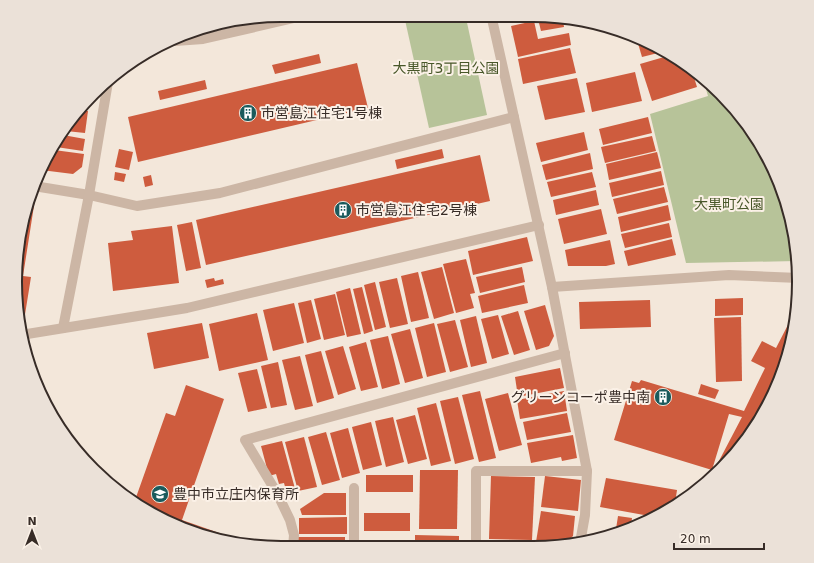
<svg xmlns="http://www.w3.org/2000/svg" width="814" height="563" font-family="'DejaVu Sans','Noto Sans JP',sans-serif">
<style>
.green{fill:#b7c399}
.building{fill:#ce5c3e}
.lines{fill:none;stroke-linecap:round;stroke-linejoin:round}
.minor{stroke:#ccb6a5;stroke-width:10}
.labels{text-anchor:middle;stroke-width:4;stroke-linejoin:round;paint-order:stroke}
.park-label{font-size:14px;fill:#485729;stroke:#fbf1e7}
.poi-label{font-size:14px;fill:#372c27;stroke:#fbf1e7;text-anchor:start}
.rim{fill:none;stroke:#372c27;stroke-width:2}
</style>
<rect width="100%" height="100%" fill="#f3e7da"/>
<g class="green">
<polygon points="416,17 466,18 487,115 429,128 405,20"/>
<polygon points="703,79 721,93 754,134 779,180 794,230 797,261 686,263 650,114 708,96"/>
</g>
<g class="building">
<polygon points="538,19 563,20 564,27 541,31"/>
<polygon points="534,21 538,39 569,33 571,45 518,57 511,26"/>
<polygon points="637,40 666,51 642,57"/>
<polygon points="570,48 576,73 523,84 518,59"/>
<polygon points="319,54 321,63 275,74 272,65"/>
<polygon points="671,55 692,71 697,87 652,101 640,64"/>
<polygon points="357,63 368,108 138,162 128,117"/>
<polygon points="635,72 642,101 592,112 586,83"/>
<polygon points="577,78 585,112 545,120 537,86"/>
<polygon points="205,80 207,89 160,100 158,91"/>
<polygon points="78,110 88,111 85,133 66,131"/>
<polygon points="648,117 652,133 603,145 599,129"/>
<polygon points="584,132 588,150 541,162 536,143"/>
<polygon points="63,135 85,139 83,151 56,147"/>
<polygon points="652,136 656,151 605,163 601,147"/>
<polygon points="119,149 133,152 129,170 115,167"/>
<polygon points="442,149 444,158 397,169 395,160"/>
<polygon points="54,150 84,154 82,167 73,174 41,170"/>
<polygon points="657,152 661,168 609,180 606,164"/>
<polygon points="590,153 593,169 546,180 542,165"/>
<polygon points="480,155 490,201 206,265 196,220"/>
<polygon points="661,171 664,185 612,197 609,183"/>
<polygon points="115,172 126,174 124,182 114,180"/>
<polygon points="592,172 596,187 551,197 547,182"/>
<polygon points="151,175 153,185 145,187 143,177"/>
<polygon points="664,187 668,202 617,214 613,199"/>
<polygon points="596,190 599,205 556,215 553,200"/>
<polygon points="32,193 36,193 23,276 31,277 23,327 20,327 17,247"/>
<polygon points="668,205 671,220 621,232 618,217"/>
<polygon points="601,209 607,234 564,244 558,219"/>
<polygon points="192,222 201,268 186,271 177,225"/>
<polygon points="669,223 672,237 625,248 621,234"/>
<polygon points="172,226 179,283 113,291 108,243 133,240 131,231"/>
<polygon points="527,237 533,261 473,275 468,251"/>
<polygon points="672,239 676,255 628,266 624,251"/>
<polygon points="610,240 615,264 606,266 568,266 565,250"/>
<polygon points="466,259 475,293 470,294 474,308 456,313 443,264"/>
<polygon points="442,267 454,313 434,319 421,272"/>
<polygon points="522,267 525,282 480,293 476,277"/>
<polygon points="418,272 429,318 411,322 401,276"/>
<polygon points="214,278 215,281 223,279 224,284 207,288 205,280"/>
<polygon points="397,278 408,324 390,328 379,282"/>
<polygon points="375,282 386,327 375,330 364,285"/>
<polygon points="524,285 528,303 482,313 478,296"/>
<polygon points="362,287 373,331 364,334 353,289"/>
<polygon points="350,288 361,334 347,337 336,292"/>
<polygon points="335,294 345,335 324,340 314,299"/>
<polygon points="743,298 743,315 715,316 715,299"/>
<polygon points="311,300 321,339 307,343 298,303"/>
<polygon points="650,300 651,327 580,329 579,302"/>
<polygon points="294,303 304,343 273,351 263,310"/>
<polygon points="545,305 554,336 549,346 536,350 524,311"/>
<polygon points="518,311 530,350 514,355 501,316"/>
<polygon points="257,313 268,360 219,371 209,324"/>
<polygon points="498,315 509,354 492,359 481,319"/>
<polygon points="476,316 487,363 471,367 460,320"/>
<polygon points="741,317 742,381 716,382 714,318"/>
<polygon points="792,317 795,319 794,334 779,384 754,430 721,470 710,478 742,417 729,414 712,470 614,440 632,381 639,383 641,380 744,411 765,368 751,361 762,341 776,348"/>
<polygon points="455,320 468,367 450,372 437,324"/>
<polygon points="202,323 209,358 154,369 147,333"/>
<polygon points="434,323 446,372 427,377 415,328"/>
<polygon points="410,329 423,378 405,383 391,334"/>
<polygon points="388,336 400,384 382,389 370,340"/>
<polygon points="366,342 378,387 361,391 349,347"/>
<polygon points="343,346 356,389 338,395 325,351"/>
<polygon points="321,351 334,398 317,403 305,355"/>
<polygon points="300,356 313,406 295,410 282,360"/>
<polygon points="278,362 287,405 271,408 261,366"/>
<polygon points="560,368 564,388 518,397 515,377"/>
<polygon points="257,369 267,408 248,412 238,373"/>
<polygon points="701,384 719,390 715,399 698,394"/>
<polygon points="186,385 224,399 182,520 245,542 244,544 229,543 179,528 134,503 166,413 175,416"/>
<polygon points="480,391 496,458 479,462 462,395"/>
<polygon points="564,391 567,411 520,419 517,400"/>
<polygon points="508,393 522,445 499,451 485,399"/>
<polygon points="458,397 474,459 455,464 440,401"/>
<polygon points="436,403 451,461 431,466 417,408"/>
<polygon points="567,413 571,432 527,440 523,422"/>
<polygon points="415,415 427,459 408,464 396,420"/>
<polygon points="393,417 404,462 386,467 375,421"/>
<polygon points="371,422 382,465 363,470 352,427"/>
<polygon points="348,428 360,473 342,478 330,433"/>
<polygon points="326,432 340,480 322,485 308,437"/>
<polygon points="573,435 577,458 562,461 561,457 531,463 527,443"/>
<polygon points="304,437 317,487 298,491 285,442"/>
<polygon points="282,441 297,496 288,498 284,483 279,484 276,474 269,476 261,446"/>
<polygon points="420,470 458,470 457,529 419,529"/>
<rect x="366" y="475" width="47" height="17"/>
<polygon points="491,476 535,477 532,540 489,539"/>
<polygon points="545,476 581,480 578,511 541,507"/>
<polygon points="606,478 677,490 675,503 655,517 600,507"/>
<polygon points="324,493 346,493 346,515 302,515 300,509"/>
<polygon points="541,511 575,516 573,536 566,543 550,543 536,542"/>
<rect x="364" y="513" width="46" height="18"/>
<polygon points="618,516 632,518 631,527 623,530 616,529"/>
<polygon points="347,517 347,534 299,534 299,518"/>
<polygon points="415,535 459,536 459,545 415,546"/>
<polygon points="297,537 345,537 345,547 297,548"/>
</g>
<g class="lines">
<g class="minor">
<polyline points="492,19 552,287 729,275 799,278"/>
<polyline points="175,41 203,39 307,15"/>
<polyline points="34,186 89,195 137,206 220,193 514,117"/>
<polyline points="552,287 587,471 585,515 580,543"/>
<polyline points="63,328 89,195 108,82"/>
<polyline points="21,335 187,308 539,225"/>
<polyline points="354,488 354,547"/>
<polyline points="476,545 476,471 587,471"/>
<polyline points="293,548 294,535 290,520 278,495 245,440 565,353"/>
</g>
</g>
<defs>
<symbol id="building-disc" viewBox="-11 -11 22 22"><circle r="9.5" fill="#1a5a5c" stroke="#fbf1e7"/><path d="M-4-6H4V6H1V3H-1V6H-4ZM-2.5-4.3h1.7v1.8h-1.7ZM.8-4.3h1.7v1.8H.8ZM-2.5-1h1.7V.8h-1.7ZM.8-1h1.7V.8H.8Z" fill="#fff"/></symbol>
<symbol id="school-disc" viewBox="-11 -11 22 22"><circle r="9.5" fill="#1a5a5c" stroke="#fbf1e7"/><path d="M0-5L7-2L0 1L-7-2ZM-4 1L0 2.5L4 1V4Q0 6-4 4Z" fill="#fff"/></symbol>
</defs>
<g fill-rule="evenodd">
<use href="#building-disc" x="238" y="103" width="20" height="20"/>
<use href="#building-disc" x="333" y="200" width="20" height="20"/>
<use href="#building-disc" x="653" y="387" width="20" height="20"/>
<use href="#school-disc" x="150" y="484" width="20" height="20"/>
</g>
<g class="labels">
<g class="park-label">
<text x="446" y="73">大黒町3丁目公園</text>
<text x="729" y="209">大黒町公園</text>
</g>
<g class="poi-label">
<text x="261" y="118">市営島江住宅1号棟</text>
<text x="356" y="215">市営島江住宅2号棟</text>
<text x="650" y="402" text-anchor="end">グリーンコーポ豊中南</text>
<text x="173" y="499">豊中市立庄内保育所</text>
</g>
</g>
<path d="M0 0H814V563H0ZM281 22H533A259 259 0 0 1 792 281V282A259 259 0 0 1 533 541H281A259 259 0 0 1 22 282V281A259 259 0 0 1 281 22Z" fill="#ebe1d8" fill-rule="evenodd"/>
<path class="rim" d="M281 22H533A259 259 0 0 1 792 281V282A259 259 0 0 1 533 541H281A259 259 0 0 1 22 282V281A259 259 0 0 1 281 22Z"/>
<g transform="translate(32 531)" stroke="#fbf1e7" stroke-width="3" paint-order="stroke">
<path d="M0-3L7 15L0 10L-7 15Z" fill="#372c27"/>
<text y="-6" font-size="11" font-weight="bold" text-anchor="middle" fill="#372c27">N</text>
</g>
<path d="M674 543v6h90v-6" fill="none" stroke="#372c27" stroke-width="2"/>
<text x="680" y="543" font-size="12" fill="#372c27" stroke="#fbf1e7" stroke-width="3" paint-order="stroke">20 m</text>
</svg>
